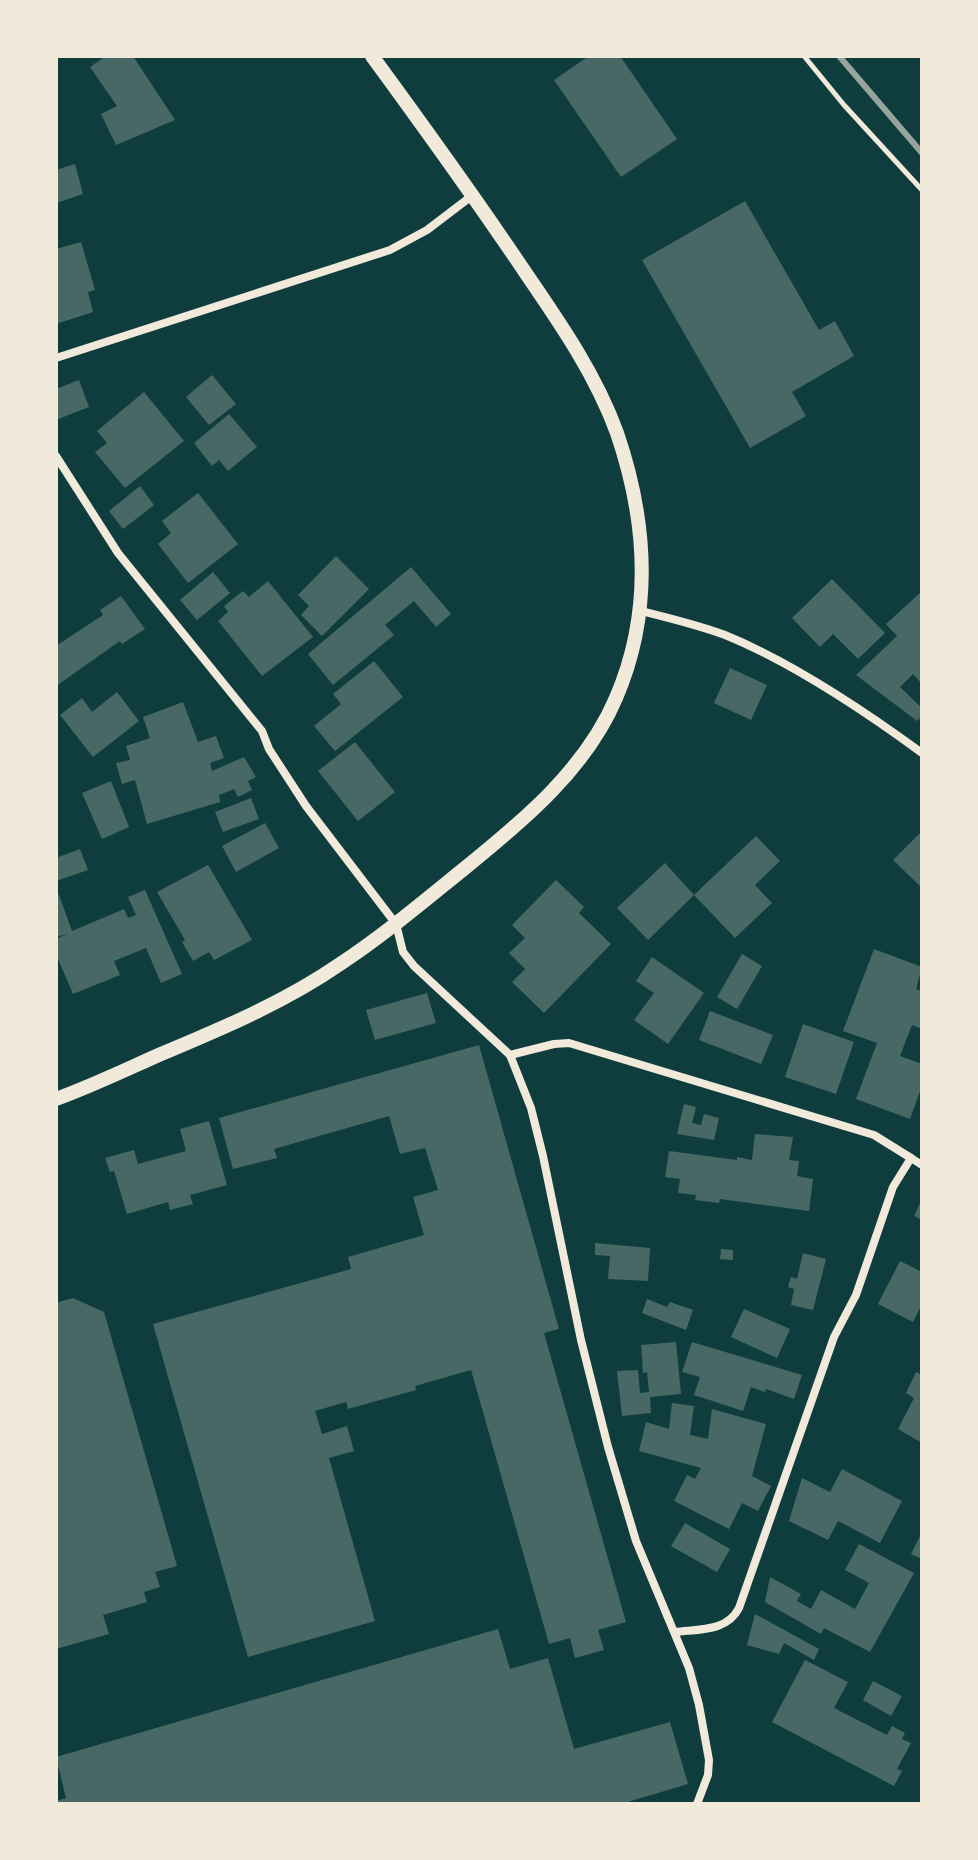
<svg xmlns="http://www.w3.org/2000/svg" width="978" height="1860" font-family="Helvetica,sans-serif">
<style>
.building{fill:#486865}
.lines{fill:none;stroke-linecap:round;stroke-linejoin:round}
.path{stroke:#f1e9da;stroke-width:5}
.minor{stroke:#f1e9da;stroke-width:8}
.tertiary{stroke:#f1e9da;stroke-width:14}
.rail{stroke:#97a49c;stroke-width:6}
</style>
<rect width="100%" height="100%" fill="#0f3d3e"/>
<g class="building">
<polygon points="106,56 133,56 175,120 116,145 101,114 117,106 90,67"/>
<polygon points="589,56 620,56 677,139 621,177 554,80"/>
<polygon points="75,164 83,194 56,203 56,170"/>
<polygon points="745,201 819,330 835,321 854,356 792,392 806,416 750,448 642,260"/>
<polygon points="81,242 95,290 88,292 93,312 56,324 56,249"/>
<polygon points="212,375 236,404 209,425 186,397"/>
<polygon points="79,380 89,407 56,420 56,389"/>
<polygon points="144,392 184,441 125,488 95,452 107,443 97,431"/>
<polygon points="229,414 257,447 228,471 219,460 212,466 194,443"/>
<polygon points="140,486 154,505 123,529 109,511"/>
<polygon points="198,493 238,544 188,583 158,544 171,533 162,521"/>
<polygon points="336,556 369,589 322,636 301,615 309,606 298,595"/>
<polygon points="411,567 451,614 436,627 414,601 385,625 394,635 333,685 308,654"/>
<polygon points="213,572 230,593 197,620 180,600"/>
<polygon points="832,579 885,633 858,659 833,634 820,647 792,618"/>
<polygon points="268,581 313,637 262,676 218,621 228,612 224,606 243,591 249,597"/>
<polygon points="922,591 922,684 913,674 900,687 922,708 922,716 917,721 856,675 897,636 886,624"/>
<polygon points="121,596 145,629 122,644 120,641 56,686 56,646 103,615 100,610"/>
<polygon points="374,661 403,697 335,751 314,726 341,704 333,694"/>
<polygon points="730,668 767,685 751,720 714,703"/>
<polygon points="117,692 139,721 93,757 60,715 82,698 92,712"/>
<polygon points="183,702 198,742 216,736 224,758 210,763 212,771 244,757 256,777 248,781 252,790 238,797 234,789 219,795 220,802 147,824 135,780 122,784 116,763 130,760 126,746 150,738 143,717"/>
<polygon points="355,742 395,792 358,821 318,771"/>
<polygon points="111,781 129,827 102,839 82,793"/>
<polygon points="251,798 259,819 223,832 215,812"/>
<polygon points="265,823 279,848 236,872 222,846"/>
<polygon points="922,831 922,888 893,860"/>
<polygon points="756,836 780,861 755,885 772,903 735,938 694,895 648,940 617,908 665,863 694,895"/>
<polygon points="80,849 88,870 56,881 56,858"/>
<polygon points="208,865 252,940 214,960 209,952 193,961 182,942 185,940 157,892"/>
<polygon points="556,880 584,907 579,913 611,944 544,1013 512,982 525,969 509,953 525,938 512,925"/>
<polygon points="56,887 72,931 124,909 128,918 136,915 128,897 145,890 182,974 161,983 146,948 114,961 120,975 73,994 56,954 56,939 67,934 56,937"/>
<polygon points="874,949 922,967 916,989 922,991 922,1029 912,1025 900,1056 922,1064 922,1086 910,1119 856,1099 877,1043 843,1031"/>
<polygon points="742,954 762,966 737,1009 717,997"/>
<polygon points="652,957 704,993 668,1044 634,1020 654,993 636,981"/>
<polygon points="427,993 436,1023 375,1040 366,1010"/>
<polygon points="710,1011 773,1035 761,1064 699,1040"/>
<polygon points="803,1024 854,1042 836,1094 785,1077"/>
<polygon points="479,1045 559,1329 544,1333 626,1622 598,1630 604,1650 575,1658 570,1638 549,1644 471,1370 415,1386 416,1390 348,1409 346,1402 315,1411 322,1434 347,1426 354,1451 329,1458 375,1621 248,1657 153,1324 351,1269 348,1257 424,1235 413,1197 438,1190 425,1148 400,1154 389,1116 274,1149 277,1158 233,1169 219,1118"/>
<polygon points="684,1104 696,1107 692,1123 701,1125 704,1114 719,1118 714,1140 677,1134"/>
<polygon points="209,1121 227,1185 190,1195 193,1204 170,1210 168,1202 127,1214 114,1171 110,1172 105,1158 134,1150 138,1164 186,1151 180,1129"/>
<polygon points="755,1134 793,1137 789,1160 799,1161 797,1176 813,1179 809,1211 720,1199 719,1203 695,1200 696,1195 678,1193 680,1179 665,1177 669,1151 737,1160 737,1157 752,1160"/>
<polygon points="922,1199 922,1220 914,1216"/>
<polygon points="595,1243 650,1248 648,1281 608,1279 610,1256 595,1255"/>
<polygon points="721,1249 733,1250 733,1260 720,1259"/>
<polygon points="803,1253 826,1259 813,1310 791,1305 794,1289 788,1287 791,1277 797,1279"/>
<polygon points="900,1261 922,1272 922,1304 913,1322 878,1304"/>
<polygon points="73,1298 104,1312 177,1566 155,1572 160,1587 144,1592 147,1602 103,1615 109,1634 56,1649 56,1303"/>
<polygon points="647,1299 667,1307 670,1302 693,1310 686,1330 642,1313"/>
<polygon points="744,1309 790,1329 777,1358 731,1337"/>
<polygon points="676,1342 681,1394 650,1397 651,1413 622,1416 617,1371 638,1370 640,1393 649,1392 647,1372 643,1373 641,1345"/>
<polygon points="692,1342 802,1375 794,1399 766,1389 765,1392 751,1387 743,1411 694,1395 700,1377 682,1372"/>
<polygon points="916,1372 922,1375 922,1443 898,1429 914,1398 906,1393"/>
<polygon points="672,1403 694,1406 690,1435 708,1439 712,1409 766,1424 752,1476 771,1486 758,1511 742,1503 729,1529 674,1501 687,1475 695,1479 701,1468 639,1451 646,1422 669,1429"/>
<polygon points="842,1469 902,1501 880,1543 838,1521 828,1540 789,1521 802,1478 830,1492"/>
<polygon points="685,1523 730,1549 717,1572 671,1546"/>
<polygon points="922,1532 922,1559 911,1554"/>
<polygon points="859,1544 914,1573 870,1652 824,1628 821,1634 765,1602 770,1577 801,1594 797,1601 811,1609 821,1590 855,1609 869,1583 845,1570"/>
<polygon points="755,1614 819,1649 814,1660 784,1643 779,1654 747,1645"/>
<polygon points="498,1629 510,1669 548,1658 574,1749 670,1722 688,1784 621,1804 56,1804 56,1801 66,1798 56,1757"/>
<polygon points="805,1660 848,1682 834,1708 887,1735 892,1726 905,1733 902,1739 911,1743 897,1769 902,1771 894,1786 772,1722"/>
<polygon points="873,1681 902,1696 891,1716 863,1700"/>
</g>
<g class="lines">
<polyline class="path" points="804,56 844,105 922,190"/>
<g class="minor">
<polyline points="56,358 390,250 427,230 473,195"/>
<polyline points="56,456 118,553 262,731 269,749 306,806 396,924 403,952 414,966 510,1055 531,1108 543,1156 581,1340 608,1447 636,1541 689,1668 699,1705 709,1760 708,1775 697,1804"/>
<path d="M 641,611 C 669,618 698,625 725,635 C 789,661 866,712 922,753"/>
<polyline points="510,1055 554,1044 569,1043 874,1135 911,1158"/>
<path d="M 675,1632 C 698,1629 727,1632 739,1608 L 834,1337 L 856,1295 L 893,1187 L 911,1158 L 922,1165"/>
</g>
<path class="tertiary" d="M 56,1099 C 92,1086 127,1069 161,1054 C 223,1028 285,1002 340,964 C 384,935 424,901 465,868 C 523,821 586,769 616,698 C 653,612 647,521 617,433 C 596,375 560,323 525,272 C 476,199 424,127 372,56"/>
<polyline class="rail" points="839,56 922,153"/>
</g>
<rect width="978" height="1860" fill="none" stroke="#f1e9da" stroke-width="116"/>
</svg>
